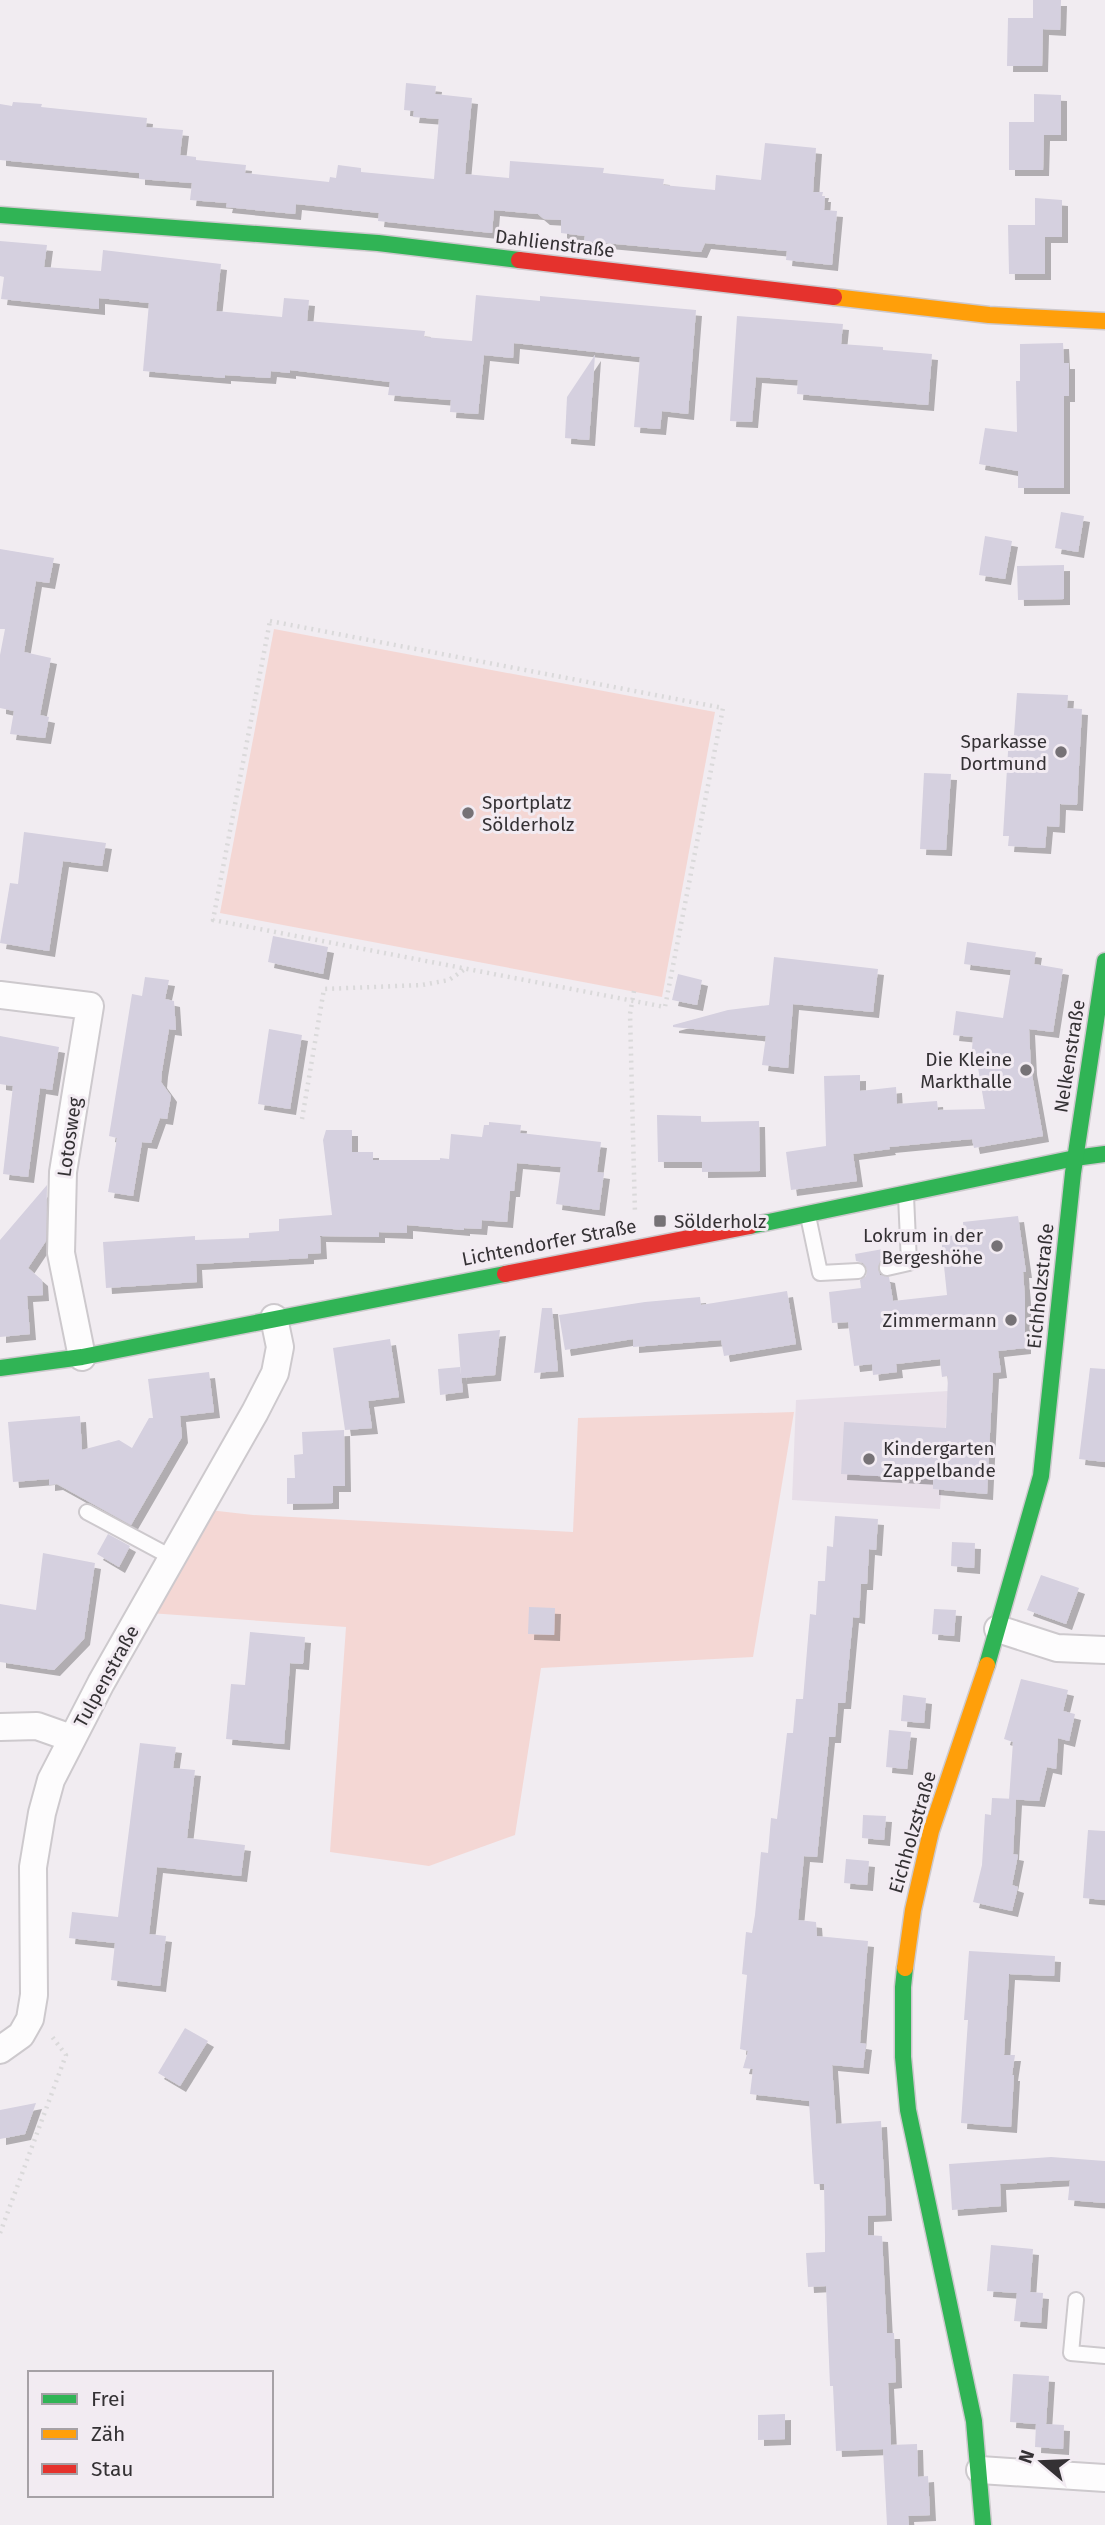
<svg xmlns="http://www.w3.org/2000/svg" width="1105" height="2525" font-family="'Fira Sans',sans-serif">
<style>
.built{fill:#e7dee8}
.green{fill:#f4d7d4}
.building{fill:#d5d0df;filter:url(#shadow)}
.lines{fill:none;stroke-linecap:round;stroke-linejoin:round}
.lane-casing{stroke:#cdc9cd;stroke-width:18}
.street-casing{stroke:#cdc9cd;stroke-width:30}
.fast-casing{stroke:#cdc9cd;stroke-width:19}
.slow-casing{stroke:#cdc9cd;stroke-width:19}
.jam-casing{stroke:#cdc9cd;stroke-width:19}
.path{stroke:#dad9da;stroke-width:4.5;stroke-dasharray:2 5;stroke-linecap:butt}
.lane{stroke:#fdfcfd;stroke-width:14}
.street{stroke:#fdfcfd;stroke-width:26}
.fast{stroke:#30b455;stroke-width:16}
.slow{stroke:#ff9f0a;stroke-width:16}
.jam{stroke:#e5322d;stroke-width:16}
.poi-dot{fill:#767276;stroke:#f2ebf2;stroke-width:2.5}
.labels{text-anchor:middle;stroke-width:6;stroke-linejoin:round;paint-order:stroke}
.street-label{font-size:19px;fill:#343134;stroke:#f2ebf2}
.poi-label{font-size:19px;fill:#343134;stroke:#f2ebf2;text-anchor:end}
</style>
<defs>
<filter id="shadow"><feDropShadow dx="6" dy="6" stdDeviation="0" flood-color="#0004"/></filter>
</defs>
<rect width="100%" height="100%" fill="#f1ecf1"/>
<polygon class="built" points="948,1391 940,1509 792,1500 796,1400"/>
<g class="green">
<polygon points="274,629 715,712 662,997 220,913"/>
<polygon points="794,1412 753,1657 541,1668 515,1835 429,1866 330,1852 346,1627 149,1613 209,1510 253,1515 573,1532 578,1418"/>
</g>
<g class="building">
<polygon points="1033,0 1061,0 1060,30 1043,29 1042,66 1007,66 1008,18 1033,18"/>
<polygon points="406,83 436,86 435,94 472,98 465,174 509,178 510,161 604,168 603,173 664,179 663,185 715,190 716,175 761,180 765,143 816,148 813,192 823,192 822,196 825,196 824,210 837,211 832,265 786,260 787,251 705,243 701,252 584,241 585,236 561,233 561,220 544,219 538,214 494,210 492,233 378,221 379,213 296,204 295,214 226,207 227,203 190,200 192,183 139,179 139,173 0,160 0,104 12,106 13,102 42,104 41,107 147,118 146,127 183,130 180,155 196,157 196,160 246,165 245,173 329,182 330,177 336,178 338,165 361,168 361,172 434,179 439,119 413,117 414,111 404,110"/>
<polygon points="1034,94 1061,95 1061,135 1044,135 1043,170 1009,170 1009,122 1034,122"/>
<polygon points="1035,198 1062,200 1062,237 1045,237 1045,274 1009,274 1008,225 1035,225"/>
<polygon points="0,241 47,245 44,267 101,271 103,250 221,264 216,311 282,317 284,298 309,300 307,321 425,331 424,337 472,341 476,295 540,301 540,296 696,310 688,414 662,411 660,429 634,427 640,357 514,343 513,358 484,355 478,414 450,412 451,400 388,395 390,382 290,370 290,373 271,371 270,378 225,375 225,378 143,371 149,303 99,298 99,309 1,299 4,277 0,276"/>
<polygon points="737,316 843,324 841,344 883,347 883,350 932,354 928,405 797,394 798,380 756,377 752,422 730,421"/>
<polygon points="1063,343 1064,363 1069,363 1069,396 1064,396 1064,488 1018,488 1018,471 979,464 985,428 1017,432 1016,381 1020,381 1020,344"/>
<polygon points="595,355 589,440 565,438 567,397"/>
<polygon points="1061,512 1084,516 1078,552 1055,548"/>
<polygon points="985,536 1012,541 1005,579 979,575"/>
<polygon points="0,549 54,558 49,583 36,581 24,652 51,658 40,715 49,717 45,738 10,734 14,711 0,708 0,655 5,629 0,629"/>
<polygon points="1064,565 1064,599 1018,600 1017,566"/>
<polygon points="1017,693 1068,695 1067,708 1082,709 1077,805 1060,804 1059,827 1047,826 1045,848 1008,846 1009,836 1003,836 1009,735 1014,735"/>
<polygon points="924,773 951,774 946,850 920,849"/>
<polygon points="24,832 106,843 102,866 63,861 49,951 0,943 10,883 18,884"/>
<polygon points="273,936 328,947 323,974 268,962"/>
<polygon points="967,942 1036,952 1034,964 1063,969 1053,1032 1029,1029 1031,1069 1043,1136 974,1148 972,1139 889,1147 890,1149 853,1154 857,1181 791,1190 786,1152 826,1146 824,1076 860,1075 860,1091 896,1087 897,1104 937,1101 938,1110 985,1109 975,1050 972,1049 973,1037 953,1035 956,1011 1003,1018 1011,970 964,964"/>
<polygon points="774,957 878,969 873,1012 793,1004 788,1068 762,1065 766,1036 673,1027 673,1025 728,1010 769,1005"/>
<polygon points="678,974 702,980 697,1005 672,1000"/>
<polygon points="145,977 169,980 165,999 174,1001 176,1030 169,1029 162,1071 161,1082 171,1096 167,1119 160,1118 151,1143 142,1142 133,1196 108,1192 117,1138 109,1136 132,994 142,996"/>
<polygon points="269,1029 302,1035 290,1109 258,1104"/>
<polygon points="0,1036 59,1047 52,1090 40,1088 28,1177 3,1174 13,1086 0,1084"/>
<polygon points="657,1115 701,1116 701,1122 759,1121 760,1171 702,1172 702,1162 658,1162"/>
<polygon points="489,1122 521,1125 520,1133 601,1142 597,1172 604,1173 599,1210 556,1204 561,1167 517,1163 514,1191 510,1191 507,1222 482,1220 481,1229 464,1228 464,1230 407,1225 407,1233 379,1232 379,1237 320,1236 321,1253 308,1254 308,1258 196,1264 197,1282 106,1288 103,1242 195,1236 195,1240 249,1238 249,1233 279,1231 279,1219 332,1215 323,1140 326,1130 352,1130 352,1152 373,1152 373,1160 440,1160 440,1158 449,1159 451,1134 482,1137 484,1125 489,1125"/>
<polygon points="47,1185 46,1241 28,1268 42,1280 43,1295 27,1296 30,1334 0,1337 0,1240"/>
<polygon points="1018,1216 1026,1272 1023,1272 1025,1298 1025,1348 998,1351 1001,1372 993,1373 987,1494 933,1489 933,1479 841,1474 844,1422 946,1428 948,1376 942,1377 940,1359 896,1364 897,1372 873,1375 872,1364 854,1366 848,1322 832,1323 829,1292 861,1288 860,1280 866,1276 867,1270 863,1263 856,1261 855,1254 883,1249 885,1259 880,1261 878,1269 880,1275 889,1277 893,1301 947,1295 941,1237 964,1234 963,1222"/>
<polygon points="787,1291 796,1344 724,1356 721,1340 633,1347 633,1339 565,1350 559,1315 645,1302 700,1297 701,1305"/>
<polygon points="542,1308 552,1308 558,1371 534,1373"/>
<polygon points="500,1330 495,1375 461,1378 458,1334"/>
<polygon points="390,1339 399,1397 368,1401 372,1428 345,1430 333,1348"/>
<polygon points="460,1367 463,1392 440,1395 438,1369"/>
<polygon points="1090,1368 1105,1369 1105,1462 1079,1459"/>
<polygon points="209,1372 214,1412 180,1416 182,1437 131,1525 57,1484 49,1485 49,1479 13,1482 8,1422 80,1416 82,1450 119,1440 132,1448 149,1418 153,1418 148,1379"/>
<polygon points="344,1430 345,1486 333,1486 333,1503 287,1504 287,1478 295,1478 294,1455 303,1454 302,1432"/>
<polygon points="835,1516 878,1519 876,1550 869,1549 867,1584 861,1584 859,1618 853,1617 845,1703 838,1703 835,1737 829,1737 817,1857 804,1856 798,1920 816,1922 817,1936 868,1941 860,2043 866,2044 863,2068 832,2065 836,2124 881,2121 886,2215 868,2216 868,2235 882,2236 887,2333 894,2333 896,2382 888,2383 891,2445 917,2444 918,2477 928,2476 930,2515 908,2516 909,2525 887,2525 883,2449 836,2451 833,2386 830,2386 826,2286 808,2287 806,2253 825,2252 825,2236 824,2184 814,2184 809,2101 750,2094 753,2069 743,2068 748,2051 740,2049 747,1975 742,1974 746,1932 752,1933 755,1915 761,1852 768,1853 771,1818 777,1819 787,1733 793,1733 796,1699 803,1699 810,1614 816,1615 818,1581 825,1581 827,1546 833,1547"/>
<polygon points="108,1534 130,1546 119,1567 97,1554"/>
<polygon points="952,1542 975,1543 974,1568 951,1566"/>
<polygon points="43,1553 95,1563 84,1639 54,1670 0,1662 0,1604 36,1610"/>
<polygon points="1041,1575 1079,1588 1066,1624 1027,1610"/>
<polygon points="529,1607 555,1608 554,1635 528,1634"/>
<polygon points="934,1609 956,1610 954,1636 932,1634"/>
<polygon points="250,1632 305,1637 303,1664 290,1663 284,1744 226,1739 231,1684 245,1685"/>
<polygon points="1021,1679 1068,1690 1063,1711 1075,1714 1069,1741 1058,1738 1056,1769 1047,1767 1039,1801 1009,1799 1013,1742 1004,1739"/>
<polygon points="903,1695 926,1698 924,1723 901,1721"/>
<polygon points="889,1730 911,1732 907,1769 886,1767"/>
<polygon points="140,1743 176,1747 173,1768 195,1770 187,1838 245,1845 241,1876 157,1867 149,1934 166,1936 160,1986 111,1980 115,1943 69,1938 72,1912 118,1917"/>
<polygon points="992,1798 1016,1799 1013,1854 1018,1855 1012,1885 1018,1887 1012,1911 973,1902 982,1865 985,1814 991,1815"/>
<polygon points="863,1815 886,1816 884,1840 862,1838"/>
<polygon points="1088,1830 1105,1831 1105,1900 1083,1898"/>
<polygon points="846,1859 869,1861 867,1885 844,1883"/>
<polygon points="969,1951 1055,1956 1054,1976 1009,1974 1004,2055 1015,2055 1012,2075 1014,2075 1011,2127 961,2123 968,2020 964,2020"/>
<polygon points="185,2028 208,2041 180,2086 158,2073"/>
<polygon points="36,2103 25,2134 0,2139 0,2110"/>
<polygon points="1051,2157 1105,2161 1105,2203 1068,2200 1070,2180 1000,2184 1001,2206 952,2210 949,2164"/>
<polygon points="991,2245 1033,2249 1030,2292 1043,2293 1041,2323 1014,2321 1017,2293 987,2291"/>
<polygon points="1013,2374 1049,2376 1046,2424 1064,2425 1063,2449 1035,2447 1036,2424 1010,2422"/>
<polygon points="785,2414 785,2439 758,2440 758,2415"/>
</g>
<g class="lines">
<defs>
<g id="lane">
<polyline points="808,1216 820,1273 858,1271"/>
<polyline points="887,1268 909,1263 906,1196"/>
<polyline points="87,1512 171,1557"/>
<polyline points="1076,2300 1071,2353 1105,2356"/>
</g>
<g id="street">
<polyline points="0,995 90,1006 63,1172 61,1253 82,1357"/>
<polyline points="998,1629 1057,1648 1105,1650"/>
<polyline points="0,1727 37,1726 71,1738"/>
<polyline points="0,2050 21,2035 30,2019 34,1995 33,1867 42,1813 51,1780 101,1683 255,1412 275,1373 280,1347 274,1318"/>
<polyline points="980,2470 1105,2478"/>
</g>
<g id="fast">
<polyline points="0,215 378,243 519,260"/>
<polyline points="750,1226 1075,1158 1105,1154"/>
<polyline points="0,1368 82,1357 505,1274"/>
<polyline points="987,1665 1041,1476 1073,1173 1105,961"/>
<polyline points="905,1968 903,1987 903,2057 908,2110 974,2421 983,2525"/>
</g>
<g id="slow">
<polyline points="834,297 989,315 1105,321"/>
<polyline points="905,1968 913,1910 931,1831 987,1665"/>
</g>
<g id="jam">
<polyline points="519,260 834,297"/>
<polyline points="505,1274 750,1226"/>
</g>
</defs>
<use href="#lane" class="lane-casing"/>
<use href="#street" class="street-casing"/>
<use href="#fast" class="fast-casing"/>
<use href="#slow" class="slow-casing"/>
<use href="#jam" class="jam-casing"/>
<g class="path">
<polygon points="270,621 723,708 665,1007 213,920"/>
<polyline points="634,991 630,1014 635,1214"/>
<polyline points="302,1119 324,989 422,985 449,980 465,969"/>
<polyline points="0,2233 66,2055 50,2034"/>
</g>
<use href="#lane" class="lane"/>
<use href="#street" class="street"/>
<use href="#fast" class="fast"/>
<use href="#slow" class="slow"/>
<use href="#jam" class="jam"/>
</g>
<g class="poi-dot">
<circle cx="1061" cy="752" r="7"/>
<circle cx="468" cy="813" r="7"/>
<circle cx="1026" cy="1070" r="7"/>
<rect x="653" y="1214" width="14" height="14" rx="3.5"/>
<circle cx="997" cy="1246" r="7"/>
<circle cx="1011" cy="1320" r="7"/>
<circle cx="869" cy="1459" r="7"/>
</g>
<g class="labels">
<g class="street-label">
<text transform="translate(555 243) rotate(7)" y="7">Dahlienstraße</text>
<text transform="translate(1069 1056) rotate(-81)" y="7">Nelkenstraße</text>
<text transform="translate(69 1137) rotate(-82)" y="7">Lotosweg</text>
<text transform="translate(549 1242) rotate(-11)" y="7">Lichtendorfer Straße</text>
<text transform="translate(1040 1286) rotate(-84)" y="7">Eichholzstraße</text>
<text transform="translate(106 1676) rotate(-61)" y="7">Tulpenstraße</text>
<text transform="translate(912 1832) rotate(-74)" y="7">Eichholzstraße</text>
</g>
<g class="poi-label">
<text x="1047" y="748">Sparkasse<tspan x="1047" dy="22">Dortmund</tspan></text>
<text x="482" y="809" text-anchor="start">Sportplatz<tspan x="482" dy="22">Sölderholz</tspan></text>
<text x="1012" y="1066">Die Kleine<tspan x="1012" dy="22">Markthalle</tspan></text>
<text x="674" y="1228" text-anchor="start">Sölderholz</text>
<text x="983" y="1242">Lokrum in der<tspan x="983" dy="22">Bergeshöhe</tspan></text>
<text x="997" y="1327">Zimmermann</text>
<text x="883" y="1455" text-anchor="start">Kindergarten<tspan x="883" dy="22">Zappelbande</tspan></text>
</g>
</g>
<rect x="28" y="2371" width="245" height="126" fill="#f2ebf2" stroke="#a6a1a6" stroke-width="2"/>
<rect x="42" y="2394" width="35" height="10" fill="#30b455" stroke="#a6a1a6" stroke-width="2"/>
<text x="91" y="2406" font-size="21" fill="#343134">Frei</text>
<rect x="42" y="2429" width="35" height="10" fill="#ff9f0a" stroke="#a6a1a6" stroke-width="2"/>
<text x="91" y="2441" font-size="21" fill="#343134">Zäh</text>
<rect x="42" y="2464" width="35" height="10" fill="#e5322d" stroke="#a6a1a6" stroke-width="2"/>
<text x="91" y="2476" font-size="21" fill="#343134">Stau</text>
<g transform="translate(1042 2462) rotate(289)" stroke="#f2ebf2" stroke-width="5" paint-order="stroke">
<path d="M0-5L12 26L0 18L-12 26Z" fill="#343134"/>
<text y="-10" font-size="19" font-weight="bold" text-anchor="middle" fill="#343134">N</text>
</g>
</svg>
